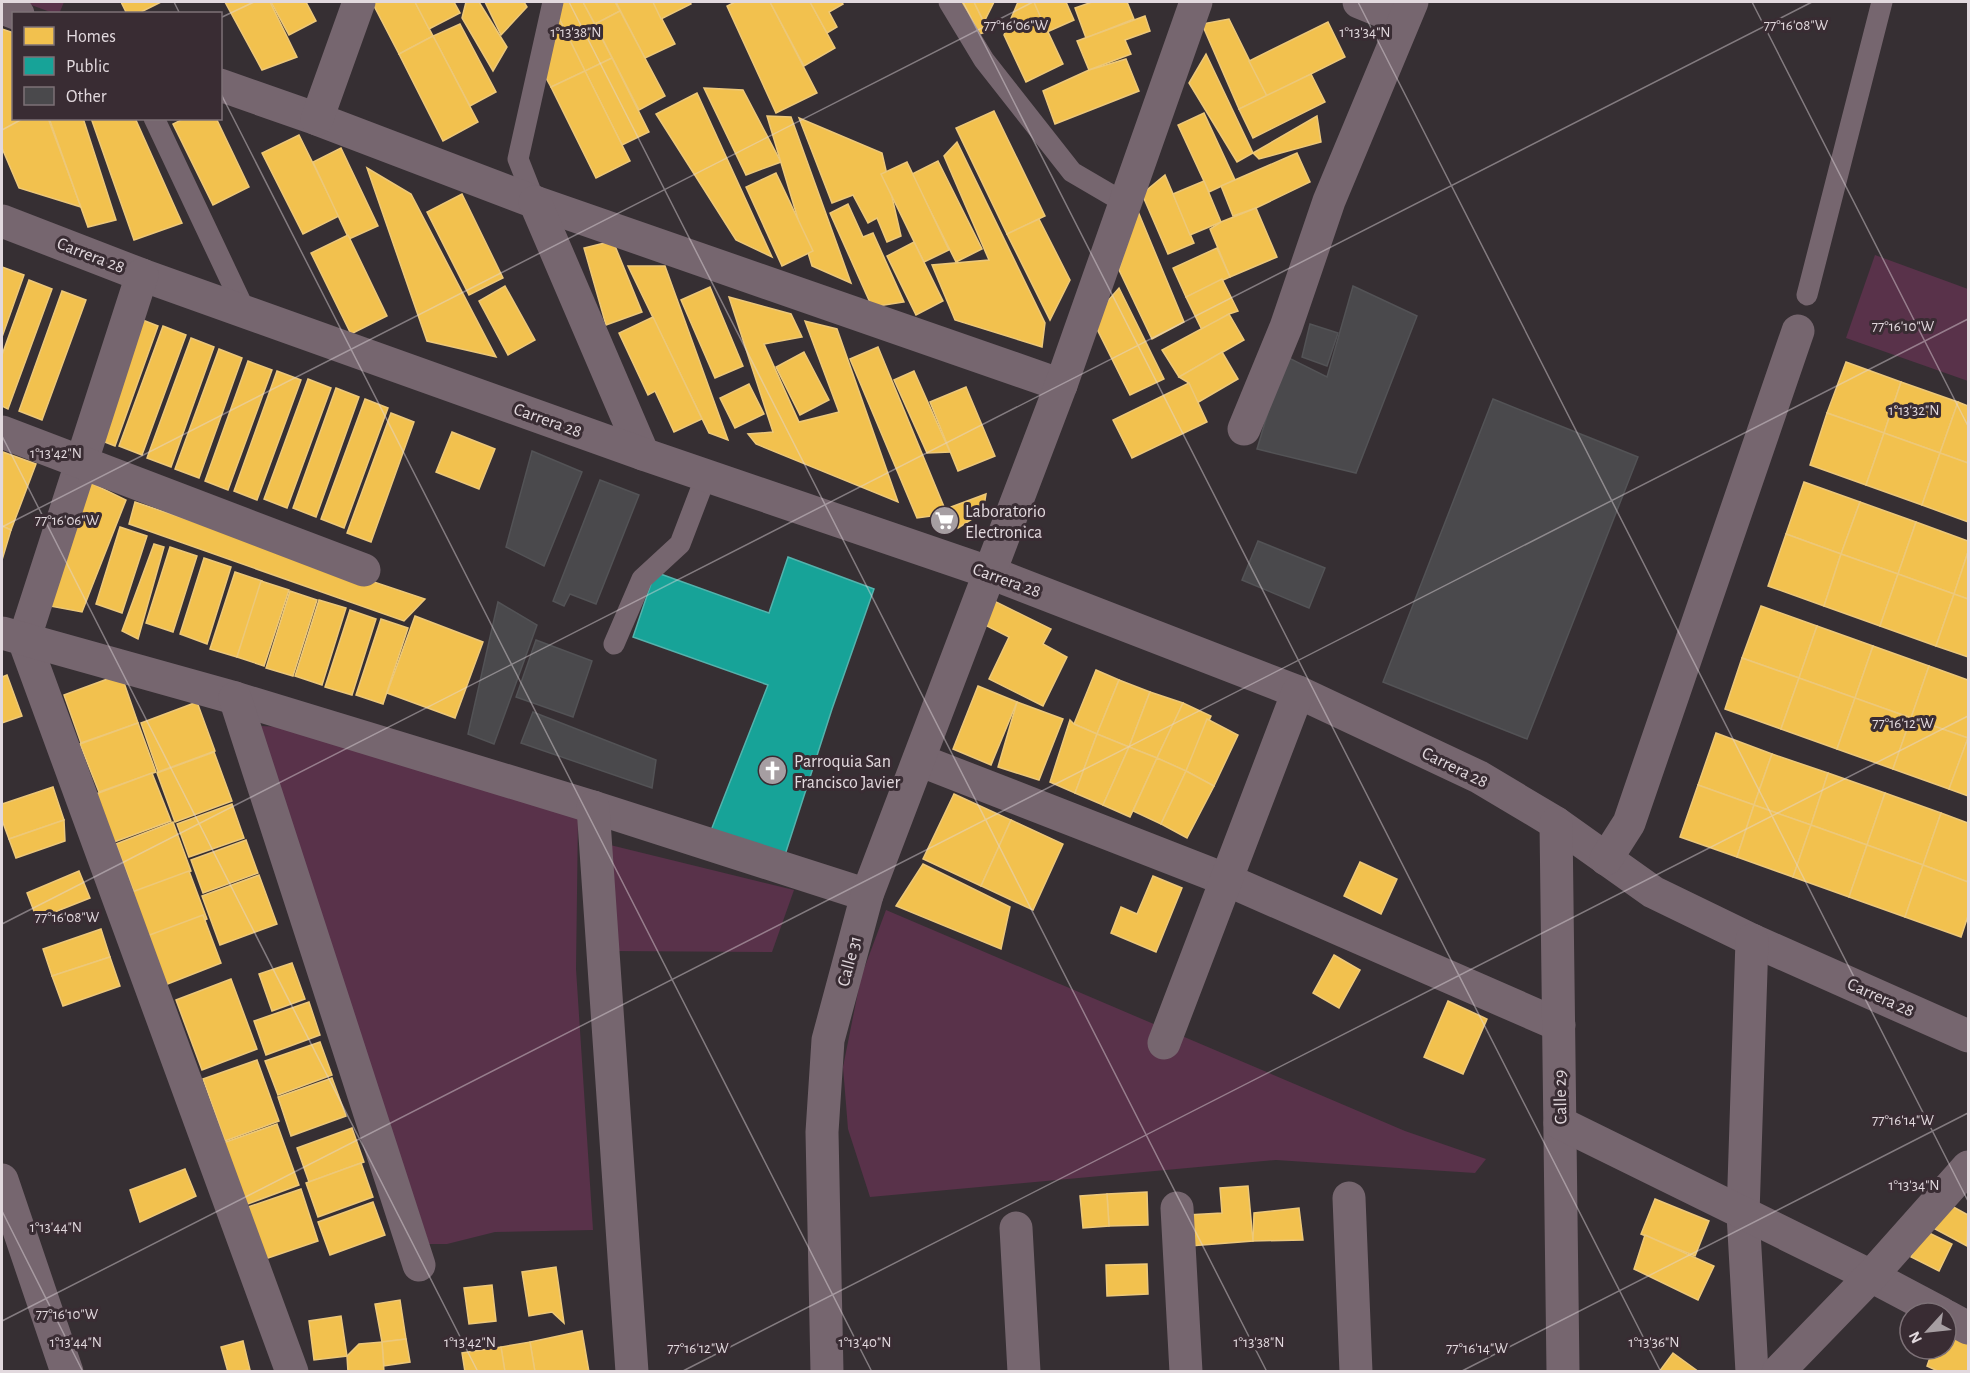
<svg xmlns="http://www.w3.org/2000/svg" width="1970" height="1373" font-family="'Alegreya Sans',sans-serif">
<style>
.green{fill:#59324a}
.homes{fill:#f2c14e;stroke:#edc879;stroke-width:1.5}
.public{fill:#17a398;stroke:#54b3ad;stroke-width:1.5}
.building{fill:#4a494c;stroke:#535356;stroke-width:1.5}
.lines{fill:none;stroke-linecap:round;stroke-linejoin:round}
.lane{stroke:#76666f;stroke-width:21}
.street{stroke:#76666f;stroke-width:33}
.ticks{fill:none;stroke:#e2d9de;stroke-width:1.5;stroke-opacity:0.45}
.labels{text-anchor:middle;stroke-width:6;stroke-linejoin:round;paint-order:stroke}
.street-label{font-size:18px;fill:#e2d9de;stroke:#392c33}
.poi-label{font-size:18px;fill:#e2d9de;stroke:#392c33;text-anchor:start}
.ticks-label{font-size:15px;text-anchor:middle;fill:#e2d9de;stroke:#392c33;stroke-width:6;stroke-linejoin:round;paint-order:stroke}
</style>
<rect width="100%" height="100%" fill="#362f33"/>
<g class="green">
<polygon points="23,2 64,2 59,14 53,13"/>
<polygon points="1875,255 1968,289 1968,381 1846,338"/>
<polygon points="259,726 287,727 578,817 576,969 593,1230 495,1232 447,1244 429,1244"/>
<polygon points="602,843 794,890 772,952 610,951"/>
<polygon points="886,910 1405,1131 1486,1159 1475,1173 1276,1160 870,1197 848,1129 843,1067 861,977"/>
</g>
<g class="homes">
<polygon points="121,2 161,2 137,14 127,14"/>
<polygon points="225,2 270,2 297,57 262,70"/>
<polygon points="271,2 306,2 316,21 289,35"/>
<polygon points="372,2 415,2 433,36 399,54"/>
<polygon points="415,2 454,2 460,13 429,29"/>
<polygon points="466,2 479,2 507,47 493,71 462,18"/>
<polygon points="485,2 524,2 527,7 501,35"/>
<polygon points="559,2 583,2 612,58 585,71 555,10"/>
<polygon points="583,2 615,2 620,11 595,24"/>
<polygon points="616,2 653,2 675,44 645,58"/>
<polygon points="653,2 690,2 691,4 661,19"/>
<polygon points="735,2 770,2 817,93 776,113 727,6"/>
<polygon points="770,2 810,2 835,48 804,66"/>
<polygon points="810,2 841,2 843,4 829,12 837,27 827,33"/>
<polygon points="955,2 974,2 988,31 974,36"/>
<polygon points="974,2 994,2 984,22"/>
<polygon points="1018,2 1034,2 1063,64 1026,82 1004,35"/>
<polygon points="1034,2 1066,2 1074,20 1047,32"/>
<polygon points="1092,2 1127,2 1134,19 1086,38 1075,8"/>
<polygon points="555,10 585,71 551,87 540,67"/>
<polygon points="620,11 665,96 639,110 595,24"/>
<polygon points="1145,16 1150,31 1125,40 1131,54 1089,70 1077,41"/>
<polygon points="1229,19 1267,96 1239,109 1202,24"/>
<polygon points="1328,22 1345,57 1267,96 1249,61"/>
<polygon points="460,24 496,92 470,106 433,36"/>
<polygon points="2,29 14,33 14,118 48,118 81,207 19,188 2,148"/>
<polygon points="433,36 478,122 443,141 399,54"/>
<polygon points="1206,54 1253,153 1237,162 1189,83"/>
<polygon points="612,58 649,132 622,145 585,71"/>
<polygon points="1126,59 1139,91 1055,124 1043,91 1089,70"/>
<polygon points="585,71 630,161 596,178 551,87"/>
<polygon points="1311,74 1325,102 1253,138 1239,109"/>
<polygon points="704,88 743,90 781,162 746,175"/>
<polygon points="697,93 772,257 736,240 656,114"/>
<polygon points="994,111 1045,216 1007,234 956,128"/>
<polygon points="1204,113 1235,180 1209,192 1178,125"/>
<polygon points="767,116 791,117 851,283 812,266"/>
<polygon points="1317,116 1321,142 1259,159 1253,153"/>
<polygon points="49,118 83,118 116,220 88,227"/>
<polygon points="91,118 135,118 182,223 134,240"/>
<polygon points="185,118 216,118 249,187 213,205 173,124"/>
<polygon points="799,118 882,153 901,236 887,242 877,218 868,223 853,195 832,203"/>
<polygon points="299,135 339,216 303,234 262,153"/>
<polygon points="957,142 1045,323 1042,347 955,320 932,265 989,260 944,156"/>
<polygon points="341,148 378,226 349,239 313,162"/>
<polygon points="1297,153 1310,182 1256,208 1233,216 1221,186"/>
<polygon points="938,161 982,249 956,262 912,174"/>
<polygon points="907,162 949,250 924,262 881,174"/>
<polygon points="367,168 411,194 496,357 427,341"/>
<polygon points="776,173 813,251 782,266 746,187"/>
<polygon points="1165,175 1194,243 1168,254 1142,194"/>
<polygon points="1204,181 1221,222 1190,235 1173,194"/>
<polygon points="462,194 503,278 469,295 427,212"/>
<polygon points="848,204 863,237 873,233 904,302 872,307 830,213"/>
<polygon points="1256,208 1277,257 1230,277 1210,229 1221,222"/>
<polygon points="1137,209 1184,322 1152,339 1119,270"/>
<polygon points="1039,219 1070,280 1050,320 1007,234"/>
<polygon points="348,235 387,316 351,334 311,253"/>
<polygon points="613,241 642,312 606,325 584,248"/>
<polygon points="914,242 943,301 916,315 887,256"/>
<polygon points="1217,248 1230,277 1186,297 1173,268"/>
<polygon points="628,266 665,266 728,440 709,433"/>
<polygon points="2,267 24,275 2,337"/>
<polygon points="1222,279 1238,311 1229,314 1202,330 1186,297"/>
<polygon points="29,280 52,289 8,409 2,406 2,355"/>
<polygon points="505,286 535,340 508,355 479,301"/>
<polygon points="710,287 743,366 715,378 681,300"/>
<polygon points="1119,288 1164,379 1130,395 1092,319"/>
<polygon points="62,291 86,300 42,420 19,411"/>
<polygon points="729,297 791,314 802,337 764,344 799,422 839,412 805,321 837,329 898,502 756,444 748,434 773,432"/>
<polygon points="1229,314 1244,340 1179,377 1162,350"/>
<polygon points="135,317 158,326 115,446 92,437"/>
<polygon points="653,317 702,419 674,432 655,391 648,395 619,333"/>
<polygon points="163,326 186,335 142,455 119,446"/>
<polygon points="191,338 214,347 171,467 147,458"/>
<polygon points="878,347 947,514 917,518 850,359"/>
<polygon points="219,349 242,358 199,478 175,469"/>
<polygon points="804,352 829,400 800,415 776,367"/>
<polygon points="1222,352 1238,379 1195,404 1189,383 1179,377"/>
<polygon points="248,361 272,370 228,490 205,481"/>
<polygon points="1846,362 1901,382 1884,433 1827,413"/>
<polygon points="277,371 301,380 257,500 234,491"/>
<polygon points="914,371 950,452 927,453 894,380"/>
<polygon points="308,379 331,388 287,508 264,499"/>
<polygon points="1901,382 1958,402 1940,453 1884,433"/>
<polygon points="1189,383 1207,422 1132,458 1113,420"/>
<polygon points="749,384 764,414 735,428 720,398"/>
<polygon points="966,387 995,456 958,471 930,402"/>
<polygon points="336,388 359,397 316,517 293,508"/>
<polygon points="365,399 388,408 344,528 321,519"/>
<polygon points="1958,402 1968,406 1968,463 1940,453"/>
<polygon points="391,413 414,422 371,542 347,533"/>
<polygon points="1827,413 1884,433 1866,485 1810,465"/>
<polygon points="452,432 495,449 479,489 436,472"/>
<polygon points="1884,433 1940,453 1922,505 1866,485"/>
<polygon points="3,452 36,464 11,530 2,526"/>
<polygon points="1940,453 1968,463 1968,522 1922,505"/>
<polygon points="89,482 126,500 82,612 50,606"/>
<polygon points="1804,482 1860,502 1841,554 1786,534"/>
<polygon points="986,494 983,512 958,528 951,507"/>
<polygon points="135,502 425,599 404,621 129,524"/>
<polygon points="1860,502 1916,522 1898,574 1841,554"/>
<polygon points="1916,522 1968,541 1968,552 1954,594 1898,574"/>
<polygon points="2,526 11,530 2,560"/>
<polygon points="120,527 147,536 122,613 96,604"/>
<polygon points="1786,534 1841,554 1824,606 1768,586"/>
<polygon points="154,544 164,547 138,639 122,631"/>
<polygon points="170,547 197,556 173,632 146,623"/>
<polygon points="1968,552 1968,599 1954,594"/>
<polygon points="1841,554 1898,574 1880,626 1824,606"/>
<polygon points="204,558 231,567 207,644 180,634"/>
<polygon points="235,572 262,581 237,657 210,649"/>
<polygon points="1898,574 1954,594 1936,646 1880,626"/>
<polygon points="261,581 289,590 264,666 237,657"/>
<polygon points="290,591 317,600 293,676 266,668"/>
<polygon points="1954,594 1968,599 1968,657 1936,646"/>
<polygon points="990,599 1051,629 1043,644 1067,657 1043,706 989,679 1009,637 979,622"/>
<polygon points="319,600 346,608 322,685 295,676"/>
<polygon points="1761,606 1817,626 1799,678 1742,658"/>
<polygon points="350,610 376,619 352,695 325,687"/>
<polygon points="415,616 483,642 455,718 387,693"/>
<polygon points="381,619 408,628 383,704 356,695"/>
<polygon points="1817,626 1873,646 1855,698 1799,678"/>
<polygon points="1873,646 1929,666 1911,718 1855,698"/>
<polygon points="1742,658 1799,678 1781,729 1725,709"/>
<polygon points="1929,666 1968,680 1968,738 1911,718"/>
<polygon points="1096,670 1119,680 1097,734 1074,724"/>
<polygon points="121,674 138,723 81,743 64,695"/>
<polygon points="7,675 22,716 2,723 2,677"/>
<polygon points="1799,678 1855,698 1837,749 1781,729"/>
<polygon points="1119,680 1150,692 1129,747 1097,734"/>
<polygon points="978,686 1017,702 991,765 953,749"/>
<polygon points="1150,692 1183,703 1157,758 1129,747"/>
<polygon points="1855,698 1911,718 1893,769 1837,749"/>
<polygon points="197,702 215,751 158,772 141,723"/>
<polygon points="1017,702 1063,719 1039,780 998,767"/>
<polygon points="1183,703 1211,716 1186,771 1157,758"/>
<polygon points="1911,718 1968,738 1949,789 1893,769"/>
<polygon points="1207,719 1238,735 1214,786 1186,771"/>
<polygon points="1070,720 1074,724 1097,734 1075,793 1050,782"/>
<polygon points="138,723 156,772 99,792 80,744"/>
<polygon points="1716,733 1772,754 1754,805 1698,785"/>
<polygon points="1097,734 1129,747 1103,805 1075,793"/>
<polygon points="1968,738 1968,796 1949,789"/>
<polygon points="1129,747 1157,758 1130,817 1103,805"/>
<polygon points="214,752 232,801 175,822 157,773"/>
<polygon points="1772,754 1828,773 1811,825 1754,805"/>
<polygon points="1157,758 1186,771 1161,824 1133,811"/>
<polygon points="1186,771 1214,786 1187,838 1161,824"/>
<polygon points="152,773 171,821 114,842 96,794"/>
<polygon points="1828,773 1885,793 1867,845 1811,825"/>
<polygon points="1698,785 1754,805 1737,857 1680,837"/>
<polygon points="53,787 64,820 9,839 2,820 2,804"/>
<polygon points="1885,793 1941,813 1923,865 1867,845"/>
<polygon points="954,794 1011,820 981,886 923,859"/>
<polygon points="232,804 244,838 189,857 177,824"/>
<polygon points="1754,805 1811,825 1793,877 1737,857"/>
<polygon points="1941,813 1968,823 1968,882 1923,865"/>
<polygon points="64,820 65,841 16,858 9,839"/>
<polygon points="1011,820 1063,844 1033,910 981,886"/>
<polygon points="173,822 191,871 134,892 116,844"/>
<polygon points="1811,825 1867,845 1849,897 1793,877"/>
<polygon points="246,840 258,873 203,893 191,860"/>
<polygon points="1867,845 1923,865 1905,917 1849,897"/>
<polygon points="1360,862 1397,879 1381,914 1344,896"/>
<polygon points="923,864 1010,907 1001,949 896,906"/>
<polygon points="1923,865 1968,882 1968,916 1961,937 1905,917"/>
<polygon points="79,871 90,898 37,919 27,893"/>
<polygon points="189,871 207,919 150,941 132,892"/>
<polygon points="259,875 277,924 220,945 202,896"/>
<polygon points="1153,876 1182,888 1156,952 1111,933 1121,907 1137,914"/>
<polygon points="203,915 221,963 165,985 147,936"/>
<polygon points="101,929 110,957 52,976 43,949"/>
<polygon points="1334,955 1360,970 1339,1008 1313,993"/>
<polygon points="110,957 120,986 63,1006 52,976"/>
<polygon points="292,963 305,999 272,1011 259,974"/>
<polygon points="231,979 257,1049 202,1070 176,1000"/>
<polygon points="1448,1001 1487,1019 1463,1074 1424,1057"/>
<polygon points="309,1002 320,1035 266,1055 254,1021"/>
<polygon points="320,1042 332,1075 278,1095 265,1061"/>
<polygon points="257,1060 279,1121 225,1141 203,1079"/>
<polygon points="332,1078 346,1116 291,1136 278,1097"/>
<polygon points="277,1124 299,1185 245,1205 223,1143"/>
<polygon points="352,1128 364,1162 309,1182 297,1148"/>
<polygon points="361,1163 373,1197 318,1217 306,1183"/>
<polygon points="185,1169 196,1196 140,1222 130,1190"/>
<polygon points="1248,1186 1253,1241 1190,1246 1187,1215 1222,1213 1220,1188"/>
<polygon points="301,1189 318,1241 262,1260 245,1208"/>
<polygon points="1147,1192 1148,1225 1109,1226 1107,1194"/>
<polygon points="1107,1194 1109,1226 1083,1228 1080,1196"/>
<polygon points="1655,1199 1709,1221 1695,1256 1641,1234"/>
<polygon points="373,1202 385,1235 330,1255 318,1222"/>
<polygon points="1948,1204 1968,1215 1967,1246 1935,1229"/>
<polygon points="1299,1208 1303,1240 1253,1241 1254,1213"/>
<polygon points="1923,1230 1952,1244 1939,1271 1911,1257"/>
<polygon points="1645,1235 1714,1266 1698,1300 1634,1269"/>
<polygon points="1147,1264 1148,1294 1107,1296 1106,1265"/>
<polygon points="556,1267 564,1323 552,1312 529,1316 522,1272"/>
<polygon points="492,1285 496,1321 469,1324 464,1288"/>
<polygon points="400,1300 406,1339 382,1342 375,1304"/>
<polygon points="341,1316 347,1356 314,1360 309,1321"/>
<polygon points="1946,1328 1968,1336 1968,1372 1940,1372 1927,1366 1933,1349 1946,1349"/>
<polygon points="582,1331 589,1372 535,1372 530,1342"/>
<polygon points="406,1339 410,1362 384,1366 382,1342"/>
<polygon points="243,1341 250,1370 228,1372 221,1347"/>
<polygon points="382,1342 384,1372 348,1372 347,1356 359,1344"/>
<polygon points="530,1342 535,1372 505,1372 501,1347"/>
<polygon points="501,1347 505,1372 465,1372 462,1353"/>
<polygon points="1673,1353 1699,1372 1659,1372"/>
</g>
<polygon class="public" points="788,557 874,589 832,709 783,861 710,833 768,685 633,637 655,572 769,613"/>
<g class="building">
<polygon points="1353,286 1417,316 1356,473 1257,449 1285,356 1327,377"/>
<polygon points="1310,324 1338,333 1327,366 1302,357"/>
<polygon points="1493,399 1638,457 1527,739 1383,682"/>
<polygon points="532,451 582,472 544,566 506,547"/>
<polygon points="600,480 639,495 596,604 570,594 564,606 553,601"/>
<polygon points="1258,541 1325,568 1309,608 1242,580"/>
<polygon points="498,602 537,625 494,744 468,734"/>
<polygon points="536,640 592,661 573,717 516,697"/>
<polygon points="533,712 656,760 652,788 521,743"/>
</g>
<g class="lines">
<g class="lane">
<polyline points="949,2 984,60 1072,172 1125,203"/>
<polyline points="154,118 246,313"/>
<polyline points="535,202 518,159 553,2"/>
<polyline points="1807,295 1882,2"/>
<polyline points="614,644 642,579 680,544 706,476"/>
</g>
<g class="street">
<polyline points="1359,2 1403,20"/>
<polyline points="2,8 18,14"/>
<polyline points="220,85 317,119 535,202 1061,385"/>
<polyline points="317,119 359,2"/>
<polyline points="535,202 643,454"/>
<polyline points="2,221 142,275 643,454 991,573 1298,692 1479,777 1556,823 1653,892 1752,940 1968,1036"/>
<polyline points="142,275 24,640 292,1372"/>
<polyline points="1244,429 1286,327 1329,201 1412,2"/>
<polyline points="2,432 364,570"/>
<polyline points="2,633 235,698 593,807 867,895"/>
<polyline points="235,698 419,1265"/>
<polyline points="919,760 1227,880 1559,1025"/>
<polyline points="593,807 632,1372"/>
<polyline points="1556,823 1563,1372"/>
<polyline points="1606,859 1629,823 1798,331"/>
<polyline points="1752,940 1743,1214 1752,1372"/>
<polyline points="1164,1043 1298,692"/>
<polyline points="1560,1123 1871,1276 1941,1313"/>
<polyline points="2,1180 67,1372"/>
<polyline points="1349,1198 1356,1372"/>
<polyline points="1177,1208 1186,1372"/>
<polyline points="1016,1228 1024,1372"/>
<polyline points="1946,1316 1968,1328"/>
<polyline points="827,1372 822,1132 828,1040 867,895 1061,385 1196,2"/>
<polyline points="1778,1372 1871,1276 1968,1167"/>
</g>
</g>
<path class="ticks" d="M 174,2 L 180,14M 569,2 L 1267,1372M 963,2 L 1661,1372M 1358,2 L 1968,1201M 1752,2 L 1968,426M 220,18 L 254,2M 220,92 L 872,1372M 2,130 L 24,118M 2,436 L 478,1372M 2,527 L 1033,2M 2,924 L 1812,2M 2,1211 L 83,1372M 2,1321 L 1968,319M 681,1372 L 1968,716M 1460,1372 L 1968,1113"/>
<defs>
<symbol id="supermarket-disc" viewBox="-11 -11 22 22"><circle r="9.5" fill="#a69ea2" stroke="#392c33"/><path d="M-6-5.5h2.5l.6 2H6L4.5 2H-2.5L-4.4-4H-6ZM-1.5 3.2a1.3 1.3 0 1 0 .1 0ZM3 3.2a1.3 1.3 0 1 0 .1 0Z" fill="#fff"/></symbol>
<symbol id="church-disc" viewBox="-11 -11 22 22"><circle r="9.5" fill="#a69ea2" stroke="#392c33"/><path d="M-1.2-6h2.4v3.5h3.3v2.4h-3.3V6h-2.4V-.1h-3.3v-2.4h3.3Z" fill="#fff"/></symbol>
</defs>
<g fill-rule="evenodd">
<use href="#supermarket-disc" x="928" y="504" width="33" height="33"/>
<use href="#church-disc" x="756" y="754" width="33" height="33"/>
</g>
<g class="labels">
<g class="street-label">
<text transform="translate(91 255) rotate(21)" y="6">Carrera 28</text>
<text transform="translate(548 420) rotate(20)" y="6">Carrera 28</text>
<text transform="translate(1007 580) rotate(20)" y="6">Carrera 28</text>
<text transform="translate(1455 767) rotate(26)" y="6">Carrera 28</text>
<text transform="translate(849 961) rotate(-75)" y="6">Calle 31</text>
<text transform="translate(1881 997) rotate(24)" y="6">Carrera 28</text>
<text transform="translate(1560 1097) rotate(-91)" y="6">Calle 29</text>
</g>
<g class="poi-label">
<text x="965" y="517">Laboratorio<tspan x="965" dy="21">Electronica</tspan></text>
<text x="794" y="767">Parroquia San<tspan x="794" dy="21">Francisco Javier</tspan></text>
</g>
</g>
<g class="ticks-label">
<text x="1016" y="30">77°16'06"W</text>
<text x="1796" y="30">77°16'08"W</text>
<text x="576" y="37">1°13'38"N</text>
<text x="1365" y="37">1°13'34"N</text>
<text x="1903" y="331">77°16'10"W</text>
<text x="1914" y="415">1°13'32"N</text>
<text x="56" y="458">1°13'42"N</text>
<text x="67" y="525">77°16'06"W</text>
<text x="1903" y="728">77°16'12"W</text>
<text x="67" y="922">77°16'08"W</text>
<text x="1903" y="1125">77°16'14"W</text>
<text x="1914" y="1190">1°13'34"N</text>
<text x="56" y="1232">1°13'44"N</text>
<text x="67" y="1319">77°16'10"W</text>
<text x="76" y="1347">1°13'44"N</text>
<text x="470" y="1347">1°13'42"N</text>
<text x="865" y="1347">1°13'40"N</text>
<text x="1259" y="1347">1°13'38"N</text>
<text x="1654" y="1347">1°13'36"N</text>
<text x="698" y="1353">77°16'12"W</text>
<text x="1477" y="1353">77°16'14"W</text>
</g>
<rect width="1970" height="1373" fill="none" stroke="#e2d9de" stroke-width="6"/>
<rect x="12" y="12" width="210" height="108" fill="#392c33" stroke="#7d7177" stroke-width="1.5"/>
<rect x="24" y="27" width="30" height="18" fill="#f2c14e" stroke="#7d7177" stroke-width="1.5"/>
<text x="66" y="42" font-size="18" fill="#e2d9de">Homes</text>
<rect x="24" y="57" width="30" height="18" fill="#17a398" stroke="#7d7177" stroke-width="1.5"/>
<text x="66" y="72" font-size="18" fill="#e2d9de">Public</text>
<rect x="24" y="87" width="30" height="18" fill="#4a494c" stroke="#7d7177" stroke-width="1.5"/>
<text x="66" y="102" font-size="18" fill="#e2d9de">Other</text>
<g transform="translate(1928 1331) rotate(243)"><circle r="28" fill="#392c33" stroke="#7d7177" stroke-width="1.5"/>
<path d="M0-4.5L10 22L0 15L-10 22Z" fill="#a69ea2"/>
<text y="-9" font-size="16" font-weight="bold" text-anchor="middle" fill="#e2d9de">N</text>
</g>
</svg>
